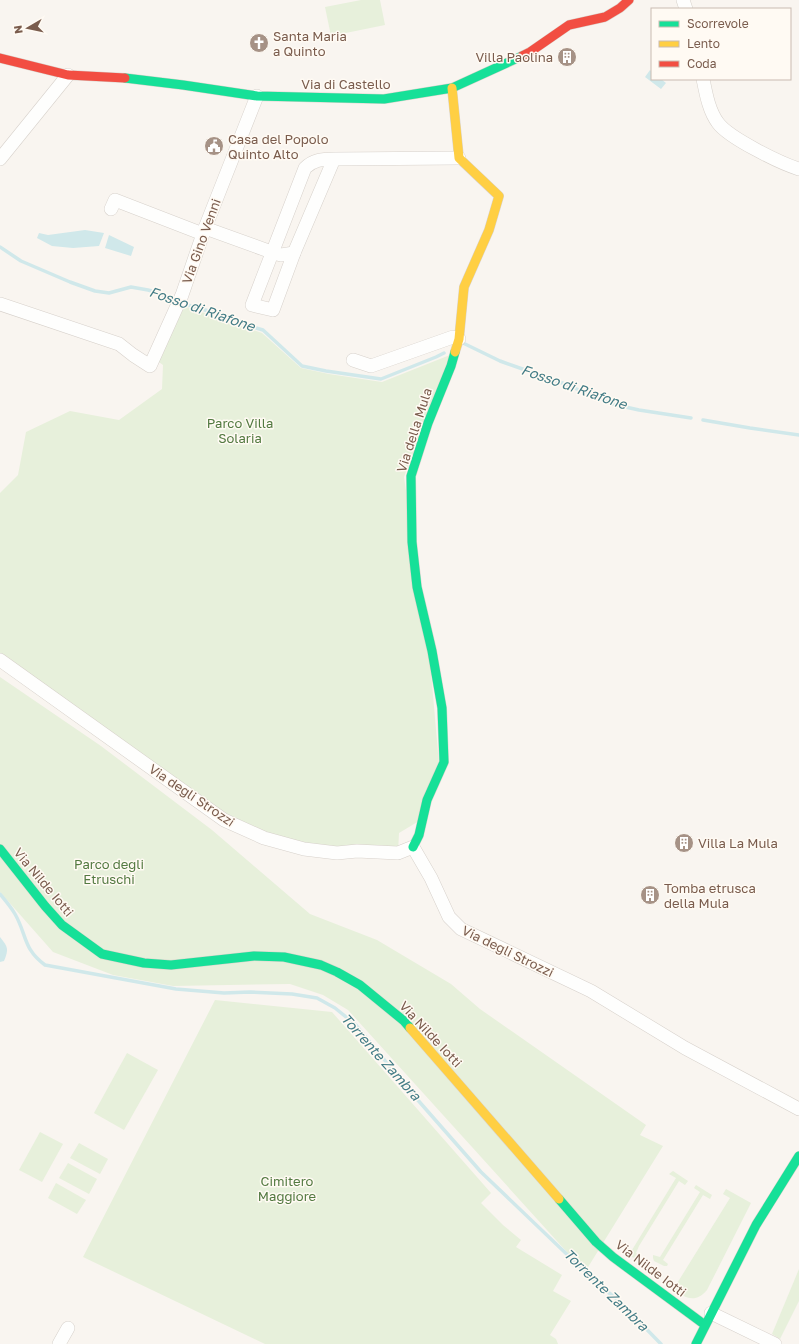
<svg xmlns="http://www.w3.org/2000/svg" width="799" height="1344" font-family="'Golos Text',sans-serif">
<style>
.green{fill:#e7f0db}
.water{fill:#d0e8ea}
.lines{fill:none;stroke-linecap:round;stroke-linejoin:round}
.stream{stroke:#d0e8ea;stroke-width:3.5}
.street-casing{stroke:#d7d1cb;stroke-width:14}
.fast-casing{stroke:#d9d2cb;stroke-width:10}
.slow-casing{stroke:#d9d2cb;stroke-width:10}
.jam-casing{stroke:#d9d2cb;stroke-width:10}
.street{stroke:#fefefd;stroke-width:13}
.fast{stroke:#16e098;stroke-width:9}
.slow{stroke:#ffcf43;stroke-width:9}
.jam{stroke:#f24e42;stroke-width:9}
.labels{text-anchor:middle;stroke-width:3;stroke-linejoin:round;paint-order:stroke}
.poi-label{font-size:13px;fill:#7a5c4d;stroke:#fffaf3;text-anchor:start}
.street-label{font-size:13px;fill:#7a5c4d;stroke:#fffaf3}
.park-label{font-size:13px;fill:#537a41;stroke:#fffaf3}
.water-label{font-size:14px;font-style:italic;fill:#437c86;stroke:#fffaf3}
</style>
<rect width="100%" height="100%" fill="#f9f5f0"/>
<g class="green">
<polygon points="361,0 380,0 385,25 331,36 325,7"/>
<polygon points="179,304 262,333 301,368 329,374 382,382 450,355 404,477 429,649 439,764 419,821 399,833 398,853 337,853 224,820 0,660 0,493 18,475 26,432 70,411 119,420 162,389 163,365 156,360"/>
<polygon points="0,677 101,746 212,830 310,914 377,940 451,984 480,1009 646,1125 640,1135 663,1146 585,1272 348,1010 323,995 290,984 173,986 113,975 53,952 0,892"/>
<polygon points="215,1000 332,1012 491,1193 481,1203 503,1225 521,1240 516,1247 562,1275 553,1291 571,1301 550,1335 556,1339 558,1344 265,1344 83,1257"/>
<polygon points="127,1053 158,1070 124,1130 94,1113"/>
<polygon points="40,1132 63,1144 42,1182 19,1170"/>
<polygon points="79,1143 108,1159 100,1174 70,1158"/>
<polygon points="68,1163 97,1179 89,1194 59,1178"/>
<polygon points="673,1171 688,1181 685,1185 679,1181 639,1246 636,1253 641,1257 639,1259 636,1259 626,1254 625,1249 626,1247 632,1250 676,1178 669,1174"/>
<polygon points="56,1183 86,1200 77,1214 48,1198"/>
<polygon points="696,1185 712,1195 710,1199 703,1195 663,1260 668,1264 667,1266 664,1266 654,1261 653,1258 653,1255 660,1257 700,1192 694,1188"/>
<path d="M 726,1189 L 751,1203 L 707,1290 C 693,1307 680,1294 666,1284 L 669,1281 L 676,1285 L 730,1198 L 723,1194 Z"/>
<polygon points="799,1269 799,1301 780,1339 772,1334"/>
</g>
<g class="water">
<polygon points="650,70 652,72 652,79 661,79 666,83 661,89 645,77"/>
<polygon points="85,230 104,233 99,246 73,248 52,246 37,238 39,233 48,235"/>
<polygon points="109,235 134,247 131,256 105,248"/>
<path d="M 0,937 C 8,947 9,949 4,961 L 0,962 Z"/>
</g>
<g class="lines">
<g class="stream">
<polyline points="0,247 21,261 70,282 95,291 109,293 131,287 148,290 159,293 174,301 236,319 249,326 263,330 302,366 326,371 381,379 436,357 444,353"/>
<polyline points="463,343 500,361 565,384 612,404 639,410 691,418"/>
<polyline points="703,420 750,428 799,435"/>
<path d="M 0,894 C 5,900 11,907 15,914 C 27,935 23,949 45,965 L 176,989 L 224,993 L 250,992 L 292,994 L 317,998 L 335,1008 L 356,1025 L 409,1090 L 481,1172 L 600,1286 L 617,1299 L 661,1344"/>
</g>
<defs>
<g id="street">
<polyline points="683,0 686,9"/>
<path d="M 703,79 C 706,94 709,111 718,123 C 729,138 780,163 799,169"/>
<polyline points="0,159 68,75"/>
<path d="M 334,159 L 294,253 L 273,310 L 252,305 L 305,168 C 313,160 322,159 334,159 L 459,158"/>
<polyline points="111,209 115,200 203,234"/>
<polyline points="205,228 277,254 281,255 294,253"/>
<polyline points="0,304 119,344 133,355 150,366 182,295 205,228 257,96"/>
<polyline points="353,360 371,366 453,337 459,339"/>
<polyline points="0,660 224,820 264,838 304,849 337,853 357,851 398,853 413,847 431,878 449,917 461,929 591,991 685,1048 799,1109"/>
<polyline points="711,1313 775,1344"/>
<polyline points="59,1344 68,1328"/>
</g>
<g id="fast">
<polyline points="125,78 183,85 257,96 384,99 452,88 522,56"/>
<polyline points="413,847 419,835 427,800 444,762 442,708 432,651 417,587 412,542 411,476 428,423 451,366 455,352"/>
<polyline points="0,849 45,906 62,925 102,954 144,963 171,965 254,956 284,957 321,965 337,972 360,985 404,1021 410,1028"/>
<polyline points="559,1199 596,1242 613,1257 705,1325"/>
<polyline points="696,1344 756,1225 799,1156"/>
</g>
<g id="slow">
<polyline points="452,88 459,158 499,196 489,230 464,287 459,339 455,352"/>
<polyline points="410,1028 559,1199"/>
</g>
<g id="jam">
<polyline points="522,56 530,52 569,25 605,17 620,8 629,0"/>
<polyline points="0,58 68,75 125,78"/>
</g>
</defs>
<use href="#street" class="street-casing"/>
<use href="#fast" class="fast-casing"/>
<use href="#slow" class="slow-casing"/>
<use href="#jam" class="jam-casing"/>
<use href="#street" class="street"/>
<use href="#fast" class="fast"/>
<use href="#slow" class="slow"/>
<use href="#jam" class="jam"/>
</g>
<defs>
<symbol id="church-disc" viewBox="-11 -11 22 22"><circle r="9.5" fill="#a69286" stroke="#fffaf3"/><path d="M-1.2-6h2.4v3.5h3.3v2.4h-3.3V6h-2.4V-.1h-3.3v-2.4h3.3Z" fill="#fff"/></symbol>
<symbol id="building-disc" viewBox="-11 -11 22 22"><circle r="9.5" fill="#a69286" stroke="#fffaf3"/><path d="M-4-6H4V6H1V3H-1V6H-4ZM-2.5-4.3h1.7v1.8h-1.7ZM.8-4.3h1.7v1.8H.8ZM-2.5-1h1.7V.8h-1.7ZM.8-1h1.7V.8H.8Z" fill="#fff"/></symbol>
<symbol id="civic-disc" viewBox="-11 -11 22 22"><circle r="9.5" fill="#a69286" stroke="#fffaf3"/><path d="M-.6-6.5H3V-4.5H.6V-3L4-1V1h2V6H-6V1h2V-1L-.6-3ZM-1.2 2.5V6h2.4V2.5Z" fill="#fff"/></symbol>
</defs>
<g fill-rule="evenodd">
<use href="#church-disc" x="248" y="32" width="22" height="22"/>
<use href="#building-disc" x="556" y="46" width="22" height="22"/>
<use href="#civic-disc" x="203" y="135" width="22" height="22"/>
<use href="#building-disc" x="673" y="832" width="22" height="22"/>
<use href="#building-disc" x="639" y="884" width="22" height="22"/>
</g>
<g class="labels">
<g class="poi-label">
<text x="273" y="41">Santa Maria<tspan x="273" dy="15">a Quinto</tspan></text>
<text x="553" y="62" text-anchor="end">Villa Paolina</text>
<text x="228" y="144">Casa del Popolo<tspan x="228" dy="15">Quinto Alto</tspan></text>
<text x="698" y="848">Villa La Mula</text>
<text x="664" y="893">Tomba etrusca<tspan x="664" dy="15">della Mula</tspan></text>
</g>
<g class="street-label">
<text x="346" y="89">Via di Castello</text>
<text transform="translate(201 241) rotate(-70)" y="5">Via Gino Venni</text>
<text transform="translate(414 430) rotate(-72)" y="5">Via della Mula</text>
<text transform="translate(192 795) rotate(34)" y="5">Via degli Strozzi</text>
<text transform="translate(44 882) rotate(50)" y="5">Via Nilde Iotti</text>
<text transform="translate(508 951) rotate(26)" y="5">Via degli Strozzi</text>
<text transform="translate(431 1034) rotate(47)" y="5">Via Nilde Iotti</text>
<text transform="translate(651 1268) rotate(37)" y="5">Via Nilde Iotti</text>
</g>
<g class="park-label">
<text x="240" y="428">Parco Villa<tspan x="240" dy="15">Solaria</tspan></text>
<text x="109" y="869">Parco degli<tspan x="109" dy="15">Etruschi</tspan></text>
<text x="287" y="1186">Cimitero<tspan x="287" dy="15">Maggiore</tspan></text>
</g>
<g class="water-label">
<text transform="translate(202 309) rotate(19)" y="5">Fosso di Riafone</text>
<text transform="translate(574 387) rotate(19)" y="5">Fosso di Riafone</text>
<text transform="translate(381 1057) rotate(48)" y="5">Torrente Zambra</text>
<text transform="translate(606 1290) rotate(44)" y="5">Torrente Zambra</text>
</g>
</g>
<rect x="651" y="8" width="140" height="72" fill="#fffaf3" stroke="#cabbb1"/>
<rect x="659" y="21" width="20" height="6" fill="#16e098" stroke="#cabbb1"/>
<text x="687" y="28" font-size="12" fill="#7a5c4d">Scorrevole</text>
<rect x="659" y="41" width="20" height="6" fill="#ffcf43" stroke="#cabbb1"/>
<text x="687" y="48" font-size="12" fill="#7a5c4d">Lento</text>
<rect x="659" y="61" width="20" height="6" fill="#f24e42" stroke="#cabbb1"/>
<text x="687" y="68" font-size="12" fill="#7a5c4d">Coda</text>
<g transform="translate(28 28) rotate(261)" stroke="#fffaf3" stroke-width="3" paint-order="stroke">
<path d="M0-3L7 15L0 10L-7 15Z" fill="#7a5c4d"/>
<text y="-6" font-size="11" font-weight="bold" text-anchor="middle" fill="#7a5c4d">N</text>
</g>
</svg>
